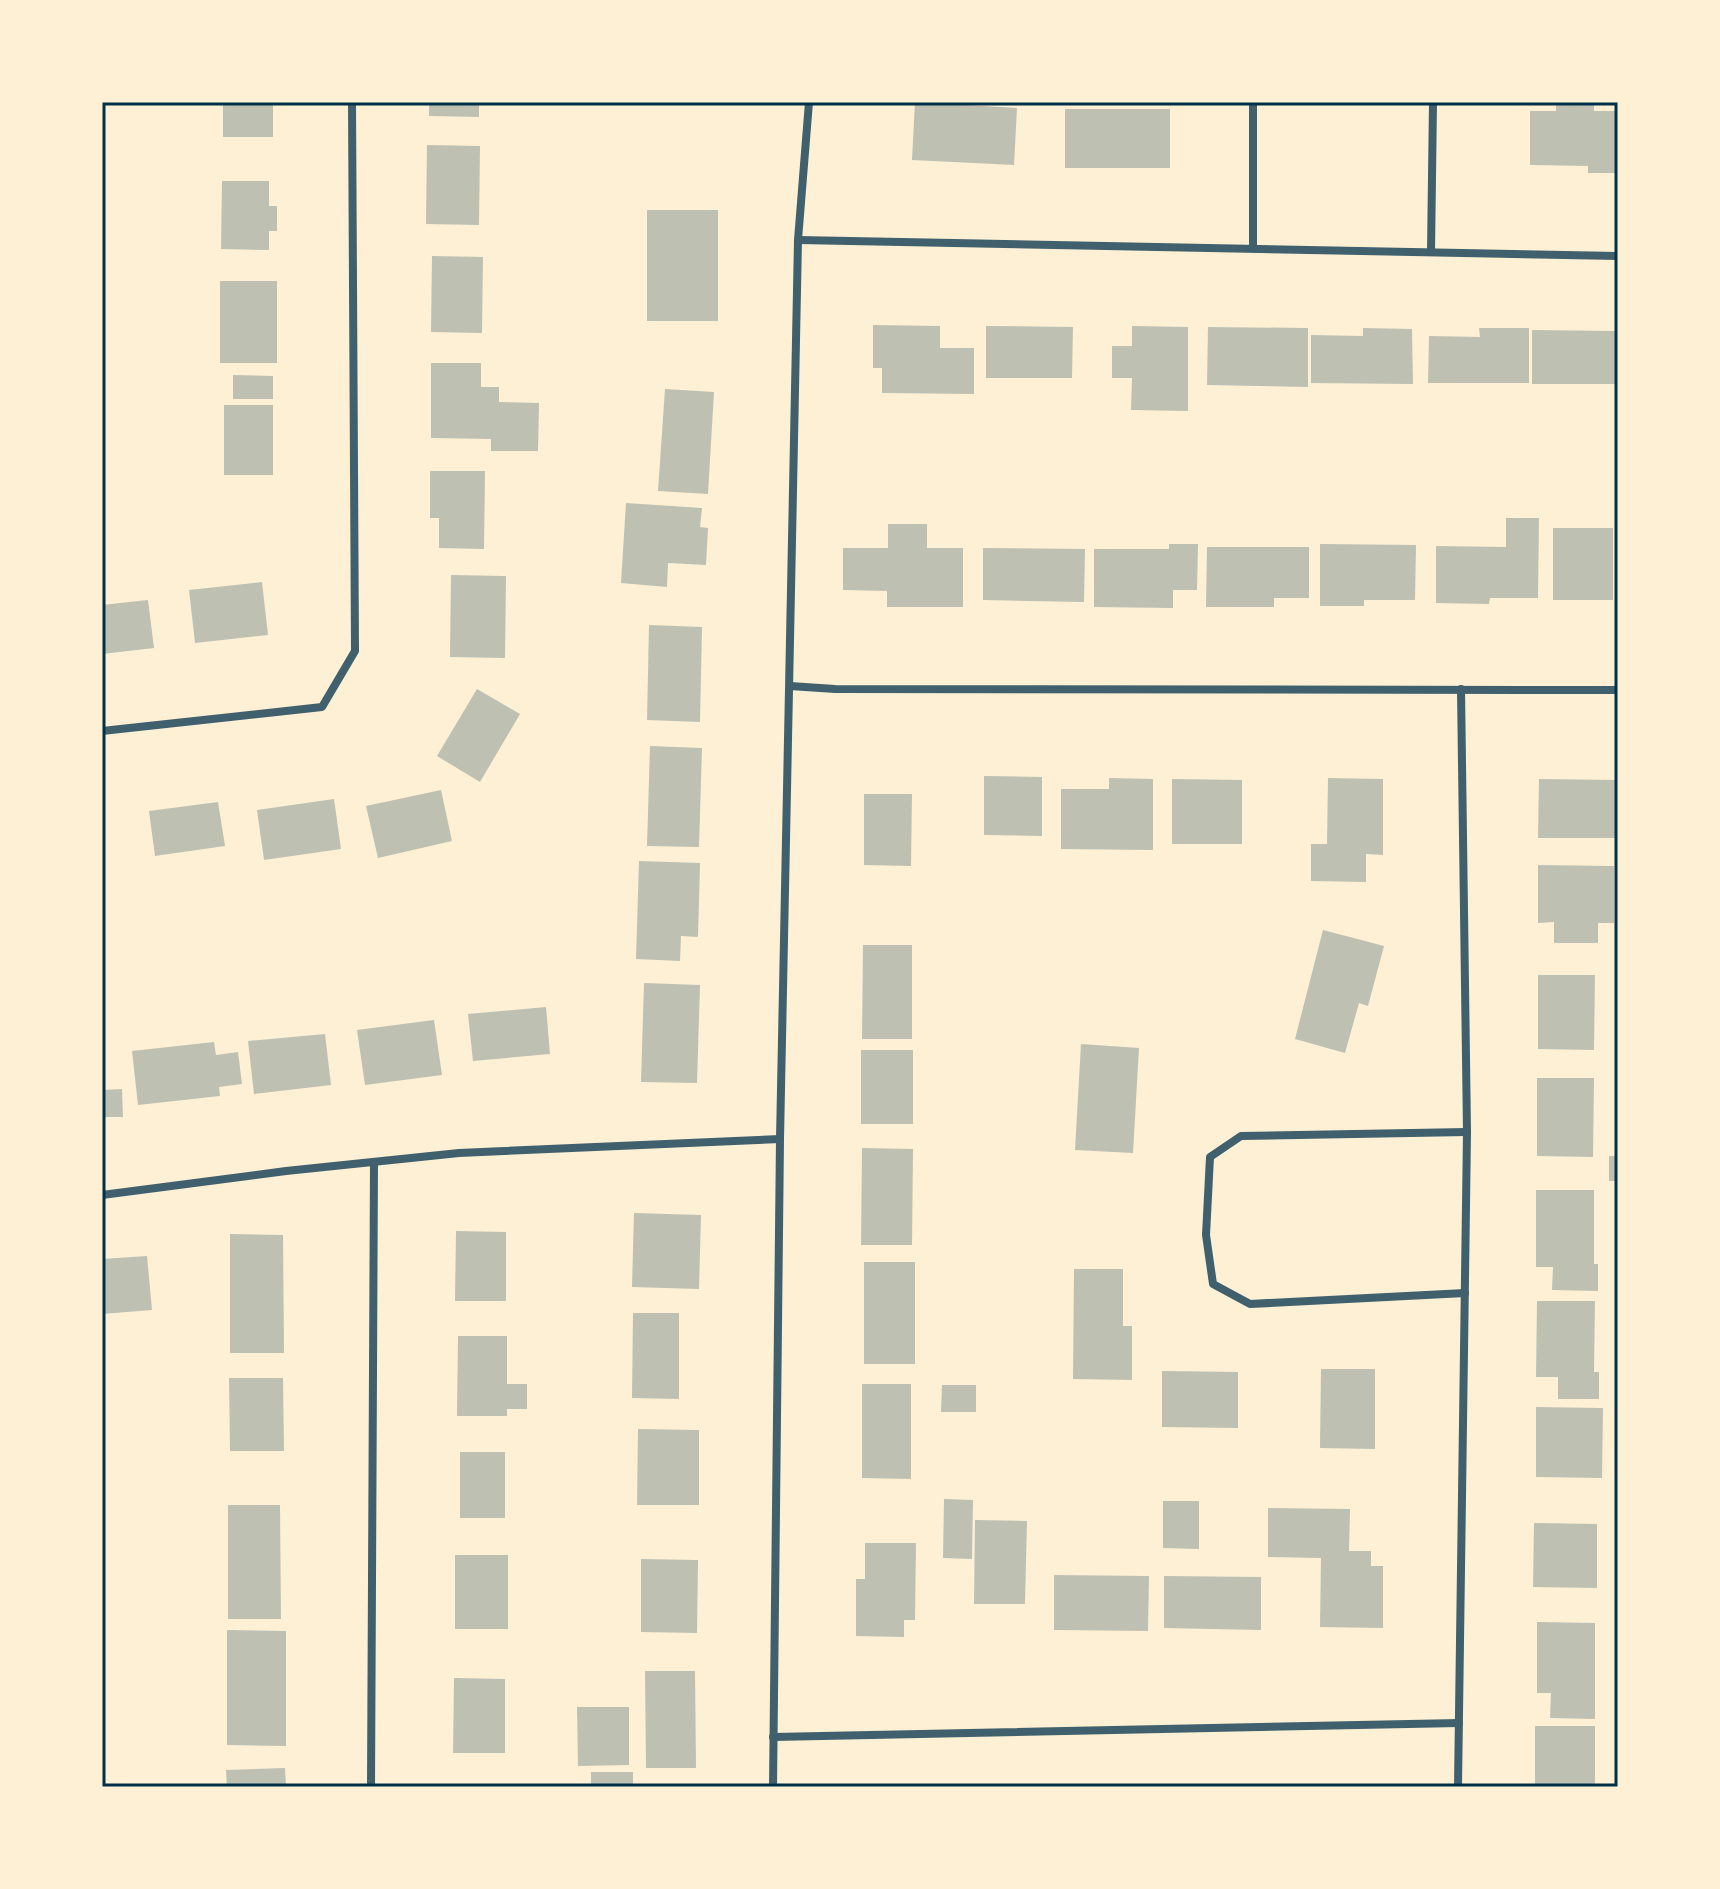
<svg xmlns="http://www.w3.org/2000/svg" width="1720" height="1889" font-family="Roboto,sans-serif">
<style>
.building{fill:#bec0b2}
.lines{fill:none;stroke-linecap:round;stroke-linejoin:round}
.minor{stroke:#3f606c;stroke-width:8}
.neatline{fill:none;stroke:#003049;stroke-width:3}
</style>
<rect width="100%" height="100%" fill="#fdf0d5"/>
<g class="building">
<rect x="223" y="102" width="50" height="35"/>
<polygon points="429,102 479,102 479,117 429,116"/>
<polygon points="915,102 1017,108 1014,165 912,160"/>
<polygon points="1556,102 1594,102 1594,111 1618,111 1618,173 1588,173 1588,166 1530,165 1530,111 1556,111"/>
<rect x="1065" y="109" width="105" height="59"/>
<polygon points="427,145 480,146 479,225 426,224"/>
<polygon points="222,181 269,181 269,206 277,206 277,231 269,231 269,250 221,249"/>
<rect x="647" y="210" width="71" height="111"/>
<polygon points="432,256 483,257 482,333 431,332"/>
<rect x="220" y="281" width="57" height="82"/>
<polygon points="873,325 940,326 940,348 974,348 974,394 882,393 882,368 873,368"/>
<polygon points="986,326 1073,327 1072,378 986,378"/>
<polygon points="1132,326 1188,327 1188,411 1131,410 1132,378 1112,378 1112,346 1132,346"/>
<polygon points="1208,327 1308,328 1308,387 1207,385"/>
<polygon points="1363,328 1412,329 1413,384 1311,383 1311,335 1363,336"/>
<polygon points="1479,328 1529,328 1529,383 1428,383 1429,336 1480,337"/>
<polygon points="1532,330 1618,331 1618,384 1532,384"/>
<polygon points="431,363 481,363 481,387 499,387 499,402 539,403 538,451 491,451 491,439 431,438"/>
<polygon points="233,375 273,376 273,399 233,399"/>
<polygon points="665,389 714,392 708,494 658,491"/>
<rect x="224" y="405" width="49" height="70"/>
<polygon points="430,471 485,471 484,549 439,548 439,518 430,518"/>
<polygon points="626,503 702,508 700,527 708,528 706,565 668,563 667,587 621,583"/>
<polygon points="1506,518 1539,518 1538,598 1490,598 1489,604 1436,603 1436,546 1506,547"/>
<polygon points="888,524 927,524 927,548 963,548 963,607 887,607 887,591 843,590 843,548 888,548"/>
<rect x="1553" y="528" width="60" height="72"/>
<polygon points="1169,544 1198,544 1197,590 1173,590 1173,608 1094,607 1094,549 1169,549"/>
<polygon points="1320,544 1416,545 1415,600 1364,600 1364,606 1320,606"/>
<polygon points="1207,547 1309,547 1309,598 1274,598 1274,607 1206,607"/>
<polygon points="983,548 1085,549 1084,602 983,600"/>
<polygon points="451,575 506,576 505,658 450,657"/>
<polygon points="262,582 268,635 195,643 189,590"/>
<polygon points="148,600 154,648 102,654 102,605"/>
<polygon points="649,625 702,627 700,722 647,720"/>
<polygon points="477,689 520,714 480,782 437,756"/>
<polygon points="650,746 702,748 699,847 647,846"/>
<polygon points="984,776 1042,777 1042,836 984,835"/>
<polygon points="1109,778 1153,779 1153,850 1061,849 1061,789 1109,789"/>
<polygon points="1328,778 1383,779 1383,855 1366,854 1366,882 1311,881 1311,844 1327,844"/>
<polygon points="1172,779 1242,780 1242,844 1172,844"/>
<polygon points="1539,779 1618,780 1618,838 1538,838"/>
<polygon points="441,790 452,841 378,858 366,806"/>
<polygon points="864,794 912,794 911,866 864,865"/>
<polygon points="334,799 341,849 264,860 257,810"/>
<polygon points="218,802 225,846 155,856 149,811"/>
<polygon points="639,861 700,863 698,937 681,936 680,961 636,959"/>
<polygon points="1538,865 1614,866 1614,923 1598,923 1598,943 1554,943 1554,922 1538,923"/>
<polygon points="1323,930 1384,946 1368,1006 1359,1003 1345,1053 1295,1039"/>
<polygon points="863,945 912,945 912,1039 862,1039"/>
<polygon points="1538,975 1595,975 1594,1050 1538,1049"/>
<polygon points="644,983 700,985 697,1083 641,1082"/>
<polygon points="546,1007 550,1054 473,1061 468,1014"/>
<polygon points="434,1020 442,1075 365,1085 357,1030"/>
<polygon points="325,1034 331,1085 254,1094 248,1041"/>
<polygon points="214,1042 216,1055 238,1052 242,1084 219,1087 220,1096 138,1105 132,1051"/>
<polygon points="1081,1044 1139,1048 1133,1153 1075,1150"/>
<rect x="861" y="1050" width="52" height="74"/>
<polygon points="1537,1078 1594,1078 1593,1157 1537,1156"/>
<polygon points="122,1089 123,1117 102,1117 102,1090"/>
<polygon points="862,1148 913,1149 912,1245 861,1245"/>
<rect x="1609" y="1156" width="9" height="25"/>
<polygon points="1536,1190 1594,1190 1594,1264 1598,1264 1598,1291 1552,1290 1553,1267 1536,1267"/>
<polygon points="634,1213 701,1215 699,1289 632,1287"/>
<polygon points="456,1231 506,1232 506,1301 455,1301"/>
<polygon points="230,1234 283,1235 284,1353 230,1353"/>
<polygon points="147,1256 152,1310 102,1314 102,1259"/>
<rect x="864" y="1262" width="51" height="102"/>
<polygon points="1074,1269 1123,1269 1123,1326 1132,1326 1132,1380 1073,1379"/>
<polygon points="1537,1301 1595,1301 1594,1372 1599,1372 1599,1399 1558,1399 1558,1377 1536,1377"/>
<polygon points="633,1313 679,1313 679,1399 632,1398"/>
<polygon points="458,1336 507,1336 507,1384 527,1384 527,1409 507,1409 507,1416 457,1416"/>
<polygon points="1321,1369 1375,1369 1375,1449 1320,1448"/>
<polygon points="1162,1371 1238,1372 1238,1428 1162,1427"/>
<polygon points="229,1378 283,1378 284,1451 230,1451"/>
<polygon points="862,1384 911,1384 911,1479 862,1478"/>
<polygon points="942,1385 976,1385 976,1412 941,1412"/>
<polygon points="1536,1407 1603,1408 1602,1478 1536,1477"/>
<polygon points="638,1429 699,1430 699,1505 637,1505"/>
<rect x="460" y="1452" width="45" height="66"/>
<polygon points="944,1499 973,1500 972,1559 943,1558"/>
<polygon points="1163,1501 1199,1501 1199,1549 1163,1548"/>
<polygon points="228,1505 280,1505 281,1619 228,1619"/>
<polygon points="1268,1508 1350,1509 1349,1551 1371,1551 1371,1566 1383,1566 1383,1628 1320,1627 1321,1558 1268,1557"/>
<polygon points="975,1520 1027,1521 1025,1604 974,1604"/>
<polygon points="1534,1523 1597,1524 1597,1588 1533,1587"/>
<polygon points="865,1543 916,1543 915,1620 904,1620 904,1637 856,1636 856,1579 865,1579"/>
<rect x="455" y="1555" width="53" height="74"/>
<polygon points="641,1559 698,1560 697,1633 641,1632"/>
<polygon points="1054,1575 1149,1576 1148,1631 1054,1630"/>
<polygon points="1164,1576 1261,1577 1261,1630 1164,1628"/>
<polygon points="1537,1622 1595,1623 1595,1719 1550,1718 1551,1693 1537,1693"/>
<polygon points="227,1630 286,1631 286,1746 227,1745"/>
<polygon points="645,1671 695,1671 696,1768 646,1768"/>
<polygon points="454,1678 505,1679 505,1753 453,1753"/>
<polygon points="577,1707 629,1707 629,1765 578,1766"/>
<rect x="1535" y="1726" width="60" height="61"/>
<polygon points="285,1768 286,1787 227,1787 226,1770"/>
<rect x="591" y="1772" width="42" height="15"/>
</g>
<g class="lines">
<g class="minor">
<polyline points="798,240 1618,256"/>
<polyline points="1253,248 1253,102"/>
<polyline points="1431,252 1433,102"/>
<polyline points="790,686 835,689 1618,690"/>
<polyline points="102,731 322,707 355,651 352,102"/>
<polyline points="102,1195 286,1171 459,1153 780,1139"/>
<polyline points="1465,1293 1250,1304 1213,1284 1206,1235 1210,1157 1241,1136 1467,1132"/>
<polyline points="773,1737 1459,1723"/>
<polyline points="371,1787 374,1162"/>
<polyline points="773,1787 780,1139 798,240 809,102"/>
<polyline points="1458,1787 1467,1132 1461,689"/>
</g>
</g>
<rect width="1720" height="1889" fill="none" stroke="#fdf0d5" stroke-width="208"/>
<rect x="104" y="104" width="1512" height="1681" class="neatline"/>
</svg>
